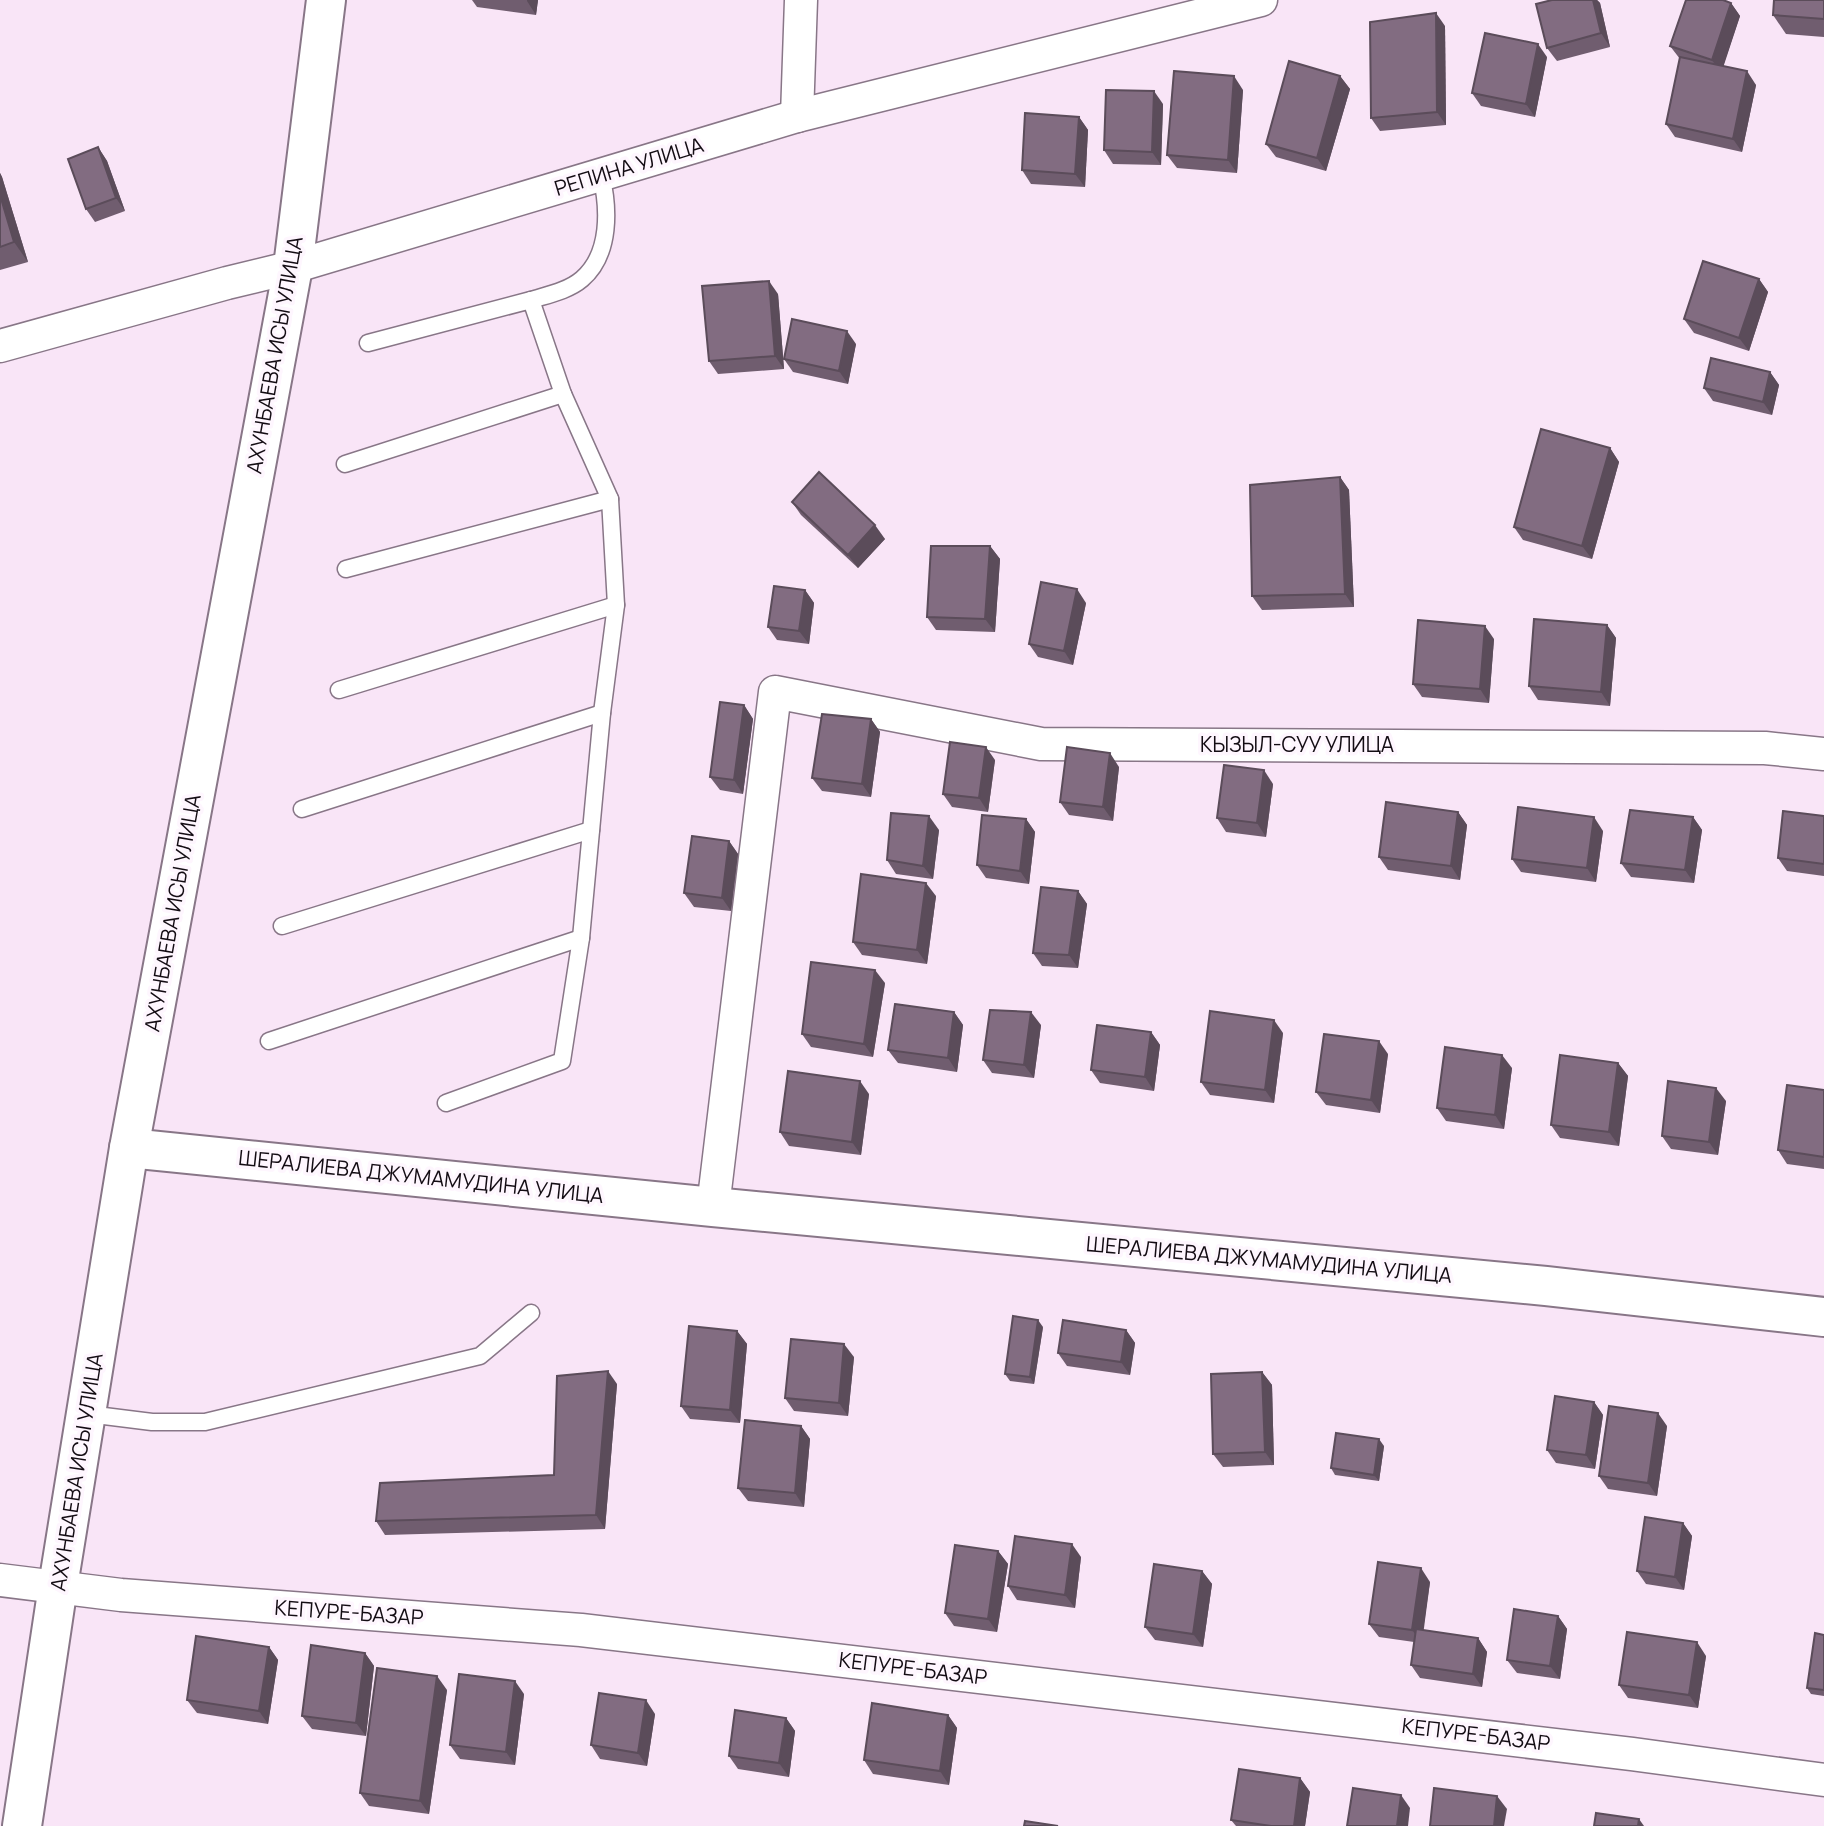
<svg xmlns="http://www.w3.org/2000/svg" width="1824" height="1826" font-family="Manrope,sans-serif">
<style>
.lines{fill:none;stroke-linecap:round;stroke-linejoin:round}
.service-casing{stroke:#887687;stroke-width:19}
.minor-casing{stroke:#887687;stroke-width:35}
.tertiary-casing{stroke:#887687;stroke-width:42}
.primary-casing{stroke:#887687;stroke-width:42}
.service{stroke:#fff;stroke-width:16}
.minor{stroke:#fff;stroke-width:32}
.tertiary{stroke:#fff;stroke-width:38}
.primary{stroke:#fff;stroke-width:38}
.wall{fill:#705d6f}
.shaded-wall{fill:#5b4c5a}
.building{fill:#826c81;stroke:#5b4c5a;stroke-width:2}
.labels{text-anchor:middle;stroke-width:7;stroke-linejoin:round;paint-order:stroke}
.street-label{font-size:21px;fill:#130c13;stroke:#fef6fe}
</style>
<rect width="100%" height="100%" fill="#f9e5f7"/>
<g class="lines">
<defs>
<g id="service">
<path d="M 531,300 C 547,295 568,291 582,279 C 611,254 609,208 601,175"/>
<polyline points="368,343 531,300 563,394 610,499 616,605 602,713 581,938 562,1061 446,1103"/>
<polyline points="345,464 563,394"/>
<polyline points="346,569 610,499"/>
<polyline points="339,690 616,605"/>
<polyline points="302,809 602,713"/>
<polyline points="282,926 591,830"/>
<polyline points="269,1041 581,938"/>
<polyline points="88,1414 152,1422 205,1422 480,1356 531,1313"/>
</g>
<g id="minor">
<polyline points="797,116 801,0"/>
<polyline points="0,346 227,283 293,267 797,116 1261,0"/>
<polyline points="713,1207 775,692 1041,744 1765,748 1824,754"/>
<polyline points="0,1580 121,1595 581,1630 1632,1754 1824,1780"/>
</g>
<polyline id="tertiary" points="129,1148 713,1207 1546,1286 1824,1317"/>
<polyline id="primary" points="22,1826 58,1586 129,1148 293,267 326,0"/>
</defs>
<use href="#service" class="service-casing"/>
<use href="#minor" class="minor-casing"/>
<use href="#tertiary" class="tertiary-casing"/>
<use href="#primary" class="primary-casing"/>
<use href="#service" class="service"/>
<use href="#minor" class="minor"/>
<use href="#tertiary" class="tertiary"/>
<use href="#primary" class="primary"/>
</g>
<g class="wall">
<polygon points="472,0 538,0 536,15 477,7"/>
<polygon points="1552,0 1597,0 1600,3 1610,47 1557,61 1547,48"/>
<polygon points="1824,0 1824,37 1786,34 1773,15"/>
<polygon points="1731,3 1740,16 1723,66 1756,85 1742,152 1675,137 1666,124 1680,59 1670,46"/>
<polygon points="1445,26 1446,125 1380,131 1371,118"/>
<polygon points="1547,57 1535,117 1481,106 1472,93"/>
<polygon points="1340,76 1350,89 1326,171 1276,157 1266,144"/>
<polygon points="1243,90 1237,173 1177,168 1167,155"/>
<polygon points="1163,104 1161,165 1113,164 1104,150"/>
<polygon points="1079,117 1088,130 1085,187 1031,184 1022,170"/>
<polygon points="98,147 107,161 125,211 95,222 86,209"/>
<polygon points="0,173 2,177 28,262 0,270"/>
<polygon points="1759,279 1768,292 1749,351 1694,333 1684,319"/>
<polygon points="778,294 784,369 718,374 709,361"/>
<polygon points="856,344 848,384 793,372 784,359"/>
<polygon points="1770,372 1779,385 1772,415 1713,401 1704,388"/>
<polygon points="1610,448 1619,462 1592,559 1523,540 1514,527"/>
<polygon points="1340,477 1349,490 1354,607 1262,610 1252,596"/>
<polygon points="792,502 885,539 858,568 801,515"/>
<polygon points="990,546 1000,559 995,632 936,630 927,617"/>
<polygon points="805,590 814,603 809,644 777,640 768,627"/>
<polygon points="1086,603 1073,665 1038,657 1029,644"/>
<polygon points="1607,625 1616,638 1610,706 1538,700 1529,686"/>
<polygon points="1494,639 1489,703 1422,697 1413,684"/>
<polygon points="744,705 753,719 743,794 720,790 710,777"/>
<polygon points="871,719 880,732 871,797 822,791 812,778"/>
<polygon points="995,760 988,812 952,807 943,794"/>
<polygon points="1119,767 1113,821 1069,815 1060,802"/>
<polygon points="1273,784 1266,837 1226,832 1217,818"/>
<polygon points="1458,812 1467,825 1460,880 1388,870 1379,857"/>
<polygon points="1824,816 1824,876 1787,871 1778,858"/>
<polygon points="1693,817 1702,830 1694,883 1631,877 1621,863"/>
<polygon points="1026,819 1035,832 1029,884 986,878 977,865"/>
<polygon points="939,830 933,879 896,874 887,860"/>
<polygon points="1603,831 1596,882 1521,872 1512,859"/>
<polygon points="729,841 738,854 731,911 694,907 684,893"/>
<polygon points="1078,891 1087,904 1078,968 1042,966 1033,953"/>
<polygon points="936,896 927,964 862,955 853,942"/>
<polygon points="885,983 873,1057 811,1047 802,1034"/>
<polygon points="954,1012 963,1025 957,1072 898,1063 888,1050"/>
<polygon points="1041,1025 1034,1078 992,1073 983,1060"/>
<polygon points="1151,1032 1160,1045 1154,1091 1100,1083 1091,1070"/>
<polygon points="1283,1033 1274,1103 1210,1095 1201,1082"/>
<polygon points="1388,1054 1380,1113 1326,1105 1316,1092"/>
<polygon points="1618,1063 1628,1076 1619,1146 1560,1138 1551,1125"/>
<polygon points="1512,1068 1504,1129 1446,1121 1437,1108"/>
<polygon points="1824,1090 1824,1169 1787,1164 1778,1150"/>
<polygon points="869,1094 861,1155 789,1146 780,1132"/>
<polygon points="1726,1101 1718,1155 1671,1149 1662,1136"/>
<polygon points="1043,1327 1034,1384 1010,1381 1005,1374"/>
<polygon points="1126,1330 1135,1343 1130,1375 1067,1366 1058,1353"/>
<polygon points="737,1331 747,1344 740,1423 690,1419 681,1406"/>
<polygon points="854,1357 848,1416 794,1411 785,1398"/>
<polygon points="1262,1372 1272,1385 1274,1465 1223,1467 1213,1454"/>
<polygon points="617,1384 605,1529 385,1535 376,1521 554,1475"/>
<polygon points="1594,1402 1603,1415 1595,1469 1556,1463 1547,1450"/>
<polygon points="801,1426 810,1439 804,1507 748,1501 738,1488"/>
<polygon points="1667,1426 1657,1496 1608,1489 1599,1476"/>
<polygon points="1384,1446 1379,1481 1335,1475 1331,1468"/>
<polygon points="1683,1523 1692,1536 1684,1590 1646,1584 1637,1571"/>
<polygon points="998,1551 1008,1564 997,1632 954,1626 945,1613"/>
<polygon points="1081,1557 1075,1608 1017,1600 1008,1586"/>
<polygon points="1202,1571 1212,1584 1203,1647 1155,1640 1145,1627"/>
<polygon points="1430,1582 1423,1630 1478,1638 1487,1652 1482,1687 1420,1678 1411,1665 1414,1642 1379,1637 1369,1624"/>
<polygon points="1558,1616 1567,1629 1560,1679 1517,1673 1507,1660"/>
<polygon points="1824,1635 1824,1696 1811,1694 1807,1688"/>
<polygon points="269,1647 278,1660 268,1724 197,1713 187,1700"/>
<polygon points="365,1653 374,1666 366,1736 312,1729 302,1716"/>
<polygon points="1706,1656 1698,1708 1628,1698 1619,1685"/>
<polygon points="447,1690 429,1814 369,1806 360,1793"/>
<polygon points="524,1694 515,1765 460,1759 450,1745"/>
<polygon points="655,1714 647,1766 600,1759 591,1745"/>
<polygon points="948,1715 957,1728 949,1785 873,1774 864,1760"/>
<polygon points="786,1718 795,1731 789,1777 738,1769 729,1756"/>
<polygon points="1300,1778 1310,1792 1305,1826 1236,1826 1231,1820"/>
</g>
<g class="shaded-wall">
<polygon points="527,0 538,0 536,15 527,1"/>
<polygon points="1593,0 1597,0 1600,3 1610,47 1601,33"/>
<polygon points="1731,3 1740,16 1721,74 1712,60"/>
<polygon points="1436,13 1445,26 1446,125 1437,112"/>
<polygon points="1538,44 1547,57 1535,117 1526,104"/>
<polygon points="1747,71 1756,85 1742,152 1733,139"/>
<polygon points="1234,76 1243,90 1237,173 1228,160"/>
<polygon points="1340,76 1350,89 1326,171 1317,158"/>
<polygon points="1154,91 1163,104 1161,165 1152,152"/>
<polygon points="1079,117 1088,130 1085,187 1075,174"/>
<polygon points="98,147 107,161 125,211 116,198"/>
<polygon points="0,173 2,177 28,262 14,242 0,195"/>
<polygon points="1759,279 1768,292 1749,351 1739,338"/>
<polygon points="769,281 778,294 784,369 775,356"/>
<polygon points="847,331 856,344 848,384 839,371"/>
<polygon points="1770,372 1779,385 1772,415 1763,402"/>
<polygon points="1610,448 1619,462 1592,559 1582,546"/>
<polygon points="1340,477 1349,490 1354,607 1345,594"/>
<polygon points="875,525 885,539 858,568 848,555"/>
<polygon points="990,546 1000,559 995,632 985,619"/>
<polygon points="1077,589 1086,603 1073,665 1064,651"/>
<polygon points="805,590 814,603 809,644 799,631"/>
<polygon points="1607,625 1616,638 1610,706 1601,692"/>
<polygon points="1485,626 1494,639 1489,703 1480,689"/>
<polygon points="744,705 753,719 743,794 734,780"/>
<polygon points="871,719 880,732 871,797 862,784"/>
<polygon points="986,747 995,760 988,812 979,798"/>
<polygon points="1110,753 1119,767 1113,821 1103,807"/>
<polygon points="1264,770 1273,784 1266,837 1257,823"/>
<polygon points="1458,812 1467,825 1460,880 1451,866"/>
<polygon points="929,816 939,830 933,879 923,866"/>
<polygon points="1594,817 1603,831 1596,882 1587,868"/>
<polygon points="1693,817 1702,830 1694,883 1685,870"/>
<polygon points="1026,819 1035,832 1029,884 1020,871"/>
<polygon points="729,841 738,854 731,911 722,898"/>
<polygon points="926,883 936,896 927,964 917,950"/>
<polygon points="1078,891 1087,904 1078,968 1069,955"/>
<polygon points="875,970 885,983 873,1057 864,1044"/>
<polygon points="954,1012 963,1025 957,1072 948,1058"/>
<polygon points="1031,1012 1041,1025 1034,1078 1024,1065"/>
<polygon points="1274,1020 1283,1033 1274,1103 1265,1090"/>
<polygon points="1151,1032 1160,1045 1154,1091 1145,1077"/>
<polygon points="1379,1041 1388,1054 1380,1113 1371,1100"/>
<polygon points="1502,1055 1512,1068 1504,1129 1495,1115"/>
<polygon points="1618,1063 1628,1076 1619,1146 1609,1132"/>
<polygon points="860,1081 869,1094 861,1155 852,1142"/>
<polygon points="1716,1088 1726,1101 1718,1155 1709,1142"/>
<polygon points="1038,1320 1043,1327 1034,1384 1030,1377"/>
<polygon points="1126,1330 1135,1343 1130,1375 1121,1362"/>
<polygon points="737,1331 747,1344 740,1423 730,1410"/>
<polygon points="844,1344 854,1357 848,1416 839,1403"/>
<polygon points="608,1371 617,1384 605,1529 596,1515"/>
<polygon points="1262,1372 1272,1385 1274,1465 1265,1452"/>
<polygon points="1594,1402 1603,1415 1595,1469 1586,1455"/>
<polygon points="1658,1413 1667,1426 1657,1496 1648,1483"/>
<polygon points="801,1426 810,1439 804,1507 795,1493"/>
<polygon points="1379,1439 1384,1446 1379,1481 1374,1475"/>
<polygon points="1683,1523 1692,1536 1684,1590 1675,1577"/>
<polygon points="1072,1544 1081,1557 1075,1608 1065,1595"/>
<polygon points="998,1551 1008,1564 997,1632 988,1619"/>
<polygon points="1421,1568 1430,1582 1422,1643 1412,1630"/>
<polygon points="1202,1571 1212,1584 1203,1647 1193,1634"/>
<polygon points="1558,1616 1567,1629 1560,1679 1550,1666"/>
<polygon points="1478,1638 1487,1652 1482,1687 1473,1674"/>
<polygon points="1697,1642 1706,1656 1698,1708 1689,1695"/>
<polygon points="269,1647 278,1660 268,1724 259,1711"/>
<polygon points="365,1653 374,1666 366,1736 356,1723"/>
<polygon points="437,1676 447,1690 429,1814 420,1801"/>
<polygon points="515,1681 524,1694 515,1765 506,1752"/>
<polygon points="646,1700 655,1714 647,1766 638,1753"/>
<polygon points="948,1715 957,1728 949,1785 940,1771"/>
<polygon points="786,1718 795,1731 789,1777 779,1763"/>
<polygon points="1300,1778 1310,1792 1305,1826 1294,1826"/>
<polygon points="1401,1795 1410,1808 1408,1826 1397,1826"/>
<polygon points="1497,1796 1507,1809 1504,1826 1494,1826"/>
<polygon points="1639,1819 1644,1826 1638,1826"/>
</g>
<g class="building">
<polygon points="1552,0 1593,0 1601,33 1547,48 1536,4"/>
<polygon points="1686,0 1723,0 1731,3 1712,60 1670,46"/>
<polygon points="1774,0 1824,0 1824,19 1773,15"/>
<polygon points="1436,13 1437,112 1371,118 1370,22"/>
<polygon points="1485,33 1538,44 1526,104 1472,93"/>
<polygon points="1680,57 1747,71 1733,139 1666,124"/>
<polygon points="1289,61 1340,76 1317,158 1266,144"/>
<polygon points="1174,71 1234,76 1228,160 1167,155"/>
<polygon points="1106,90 1154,91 1152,152 1104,150"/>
<polygon points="1025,113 1079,117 1075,174 1022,170"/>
<polygon points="98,147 116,198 86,209 68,159"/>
<polygon points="0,195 14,242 0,247"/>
<polygon points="1703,261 1759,279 1739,338 1684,319"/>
<polygon points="769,281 775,356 709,361 702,286"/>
<polygon points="792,319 847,331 839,371 784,359"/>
<polygon points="1711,358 1770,372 1763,402 1704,388"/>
<polygon points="1541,429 1610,448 1582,546 1514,527"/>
<polygon points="819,472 875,525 848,555 792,502"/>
<polygon points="1340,477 1345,594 1252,596 1250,485"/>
<polygon points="931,546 990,546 985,619 927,617"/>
<polygon points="1041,582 1077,589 1064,651 1029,644"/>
<polygon points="774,586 805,590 799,631 768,627"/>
<polygon points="1534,619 1607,625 1601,692 1529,686"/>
<polygon points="1418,620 1485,626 1480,689 1413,684"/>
<polygon points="720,702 744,705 734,780 710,777"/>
<polygon points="822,714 871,719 862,784 812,778"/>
<polygon points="950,742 986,747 979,798 943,794"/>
<polygon points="1067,747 1110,753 1103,807 1060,802"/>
<polygon points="1224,765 1264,770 1257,823 1217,818"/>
<polygon points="1386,802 1458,812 1451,866 1379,857"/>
<polygon points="1518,807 1594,817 1587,868 1512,859"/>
<polygon points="1630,810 1693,817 1685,870 1621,863"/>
<polygon points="1783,811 1824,816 1824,864 1778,858"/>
<polygon points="891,813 929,816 923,866 887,860"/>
<polygon points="982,815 1026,819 1020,871 977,865"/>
<polygon points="692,836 729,841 722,898 684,893"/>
<polygon points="861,874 926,883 917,950 853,942"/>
<polygon points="1041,887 1078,891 1069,955 1033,953"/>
<polygon points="811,962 875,970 864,1044 802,1034"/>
<polygon points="895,1004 954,1012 948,1058 888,1050"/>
<polygon points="990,1010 1031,1012 1024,1065 983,1060"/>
<polygon points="1210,1011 1274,1020 1265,1090 1201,1082"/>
<polygon points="1097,1025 1151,1032 1145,1077 1091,1070"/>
<polygon points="1324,1034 1379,1041 1371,1100 1316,1092"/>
<polygon points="1445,1047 1502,1055 1495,1115 1437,1108"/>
<polygon points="1560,1055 1618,1063 1609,1132 1551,1125"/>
<polygon points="788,1071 860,1081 852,1142 780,1132"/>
<polygon points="1668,1081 1716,1088 1709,1142 1662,1136"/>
<polygon points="1787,1085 1824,1090 1824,1157 1778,1150"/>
<polygon points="1013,1316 1038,1320 1030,1377 1005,1374"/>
<polygon points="1063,1320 1126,1330 1121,1362 1058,1353"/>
<polygon points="689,1326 737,1331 730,1410 681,1406"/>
<polygon points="791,1339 844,1344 839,1403 785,1398"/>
<polygon points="608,1371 596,1515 376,1521 380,1483 554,1475 557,1376"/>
<polygon points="1262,1372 1265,1452 1213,1454 1211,1374"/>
<polygon points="1555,1396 1594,1402 1586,1455 1547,1450"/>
<polygon points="1609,1406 1658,1413 1648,1483 1599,1476"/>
<polygon points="745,1420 801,1426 795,1493 738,1488"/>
<polygon points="1336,1433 1379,1439 1374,1475 1331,1468"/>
<polygon points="1645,1517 1683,1523 1675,1577 1637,1571"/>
<polygon points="1015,1536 1072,1544 1065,1595 1008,1586"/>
<polygon points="955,1545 998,1551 988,1619 945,1613"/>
<polygon points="1378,1562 1421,1568 1412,1630 1369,1624"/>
<polygon points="1154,1564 1202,1571 1193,1634 1145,1627"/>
<polygon points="1514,1609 1558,1616 1550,1666 1507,1660"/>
<polygon points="1416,1629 1478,1638 1473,1674 1411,1665"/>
<polygon points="1627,1632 1697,1642 1689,1695 1619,1685"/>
<polygon points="1815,1633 1824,1635 1824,1690 1807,1688"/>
<polygon points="196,1636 269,1647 259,1711 187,1700"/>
<polygon points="311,1645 365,1653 356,1723 302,1716"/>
<polygon points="377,1668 437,1676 420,1801 360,1793"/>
<polygon points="459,1674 515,1681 506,1752 450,1745"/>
<polygon points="599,1693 646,1700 638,1753 591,1745"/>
<polygon points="872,1703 948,1715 940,1771 864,1760"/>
<polygon points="735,1710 786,1718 779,1763 729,1756"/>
<polygon points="1239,1769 1300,1778 1294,1826 1271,1826 1231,1820"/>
<polygon points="1353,1788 1401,1795 1397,1826 1347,1826"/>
<polygon points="1434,1788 1497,1796 1494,1826 1430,1826"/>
<polygon points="1596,1813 1639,1819 1638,1826 1594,1826"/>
<polygon points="1025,1821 1058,1826 1024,1826"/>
</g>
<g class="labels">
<g class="street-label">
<text transform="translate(629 167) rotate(-17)" y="7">РЕПИНА УЛИЦА</text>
<text transform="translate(275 355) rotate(-80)" y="7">АХУНБАЕВА ИСЫ УЛИЦА</text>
<text x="1297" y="752">КЫЗЫЛ-СУУ УЛИЦА</text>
<text transform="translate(173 913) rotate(-80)" y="7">АХУНБАЕВА ИСЫ УЛИЦА</text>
<text transform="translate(421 1177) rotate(6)" y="7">ШЕРАЛИЕВА ДЖУМАМУДИНА УЛИЦА</text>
<text transform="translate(1269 1260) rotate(5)" y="7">ШЕРАЛИЕВА ДЖУМАМУДИНА УЛИЦА</text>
<text transform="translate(77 1472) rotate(-81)" y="7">АХУНБАЕВА ИСЫ УЛИЦА</text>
<text transform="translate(349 1613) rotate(4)" y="7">КЕПУРЕ-БАЗАР</text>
<text transform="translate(913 1669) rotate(7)" y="7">КЕПУРЕ-БАЗАР</text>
<text transform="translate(1476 1735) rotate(7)" y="7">КЕПУРЕ-БАЗАР</text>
</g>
</g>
</svg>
